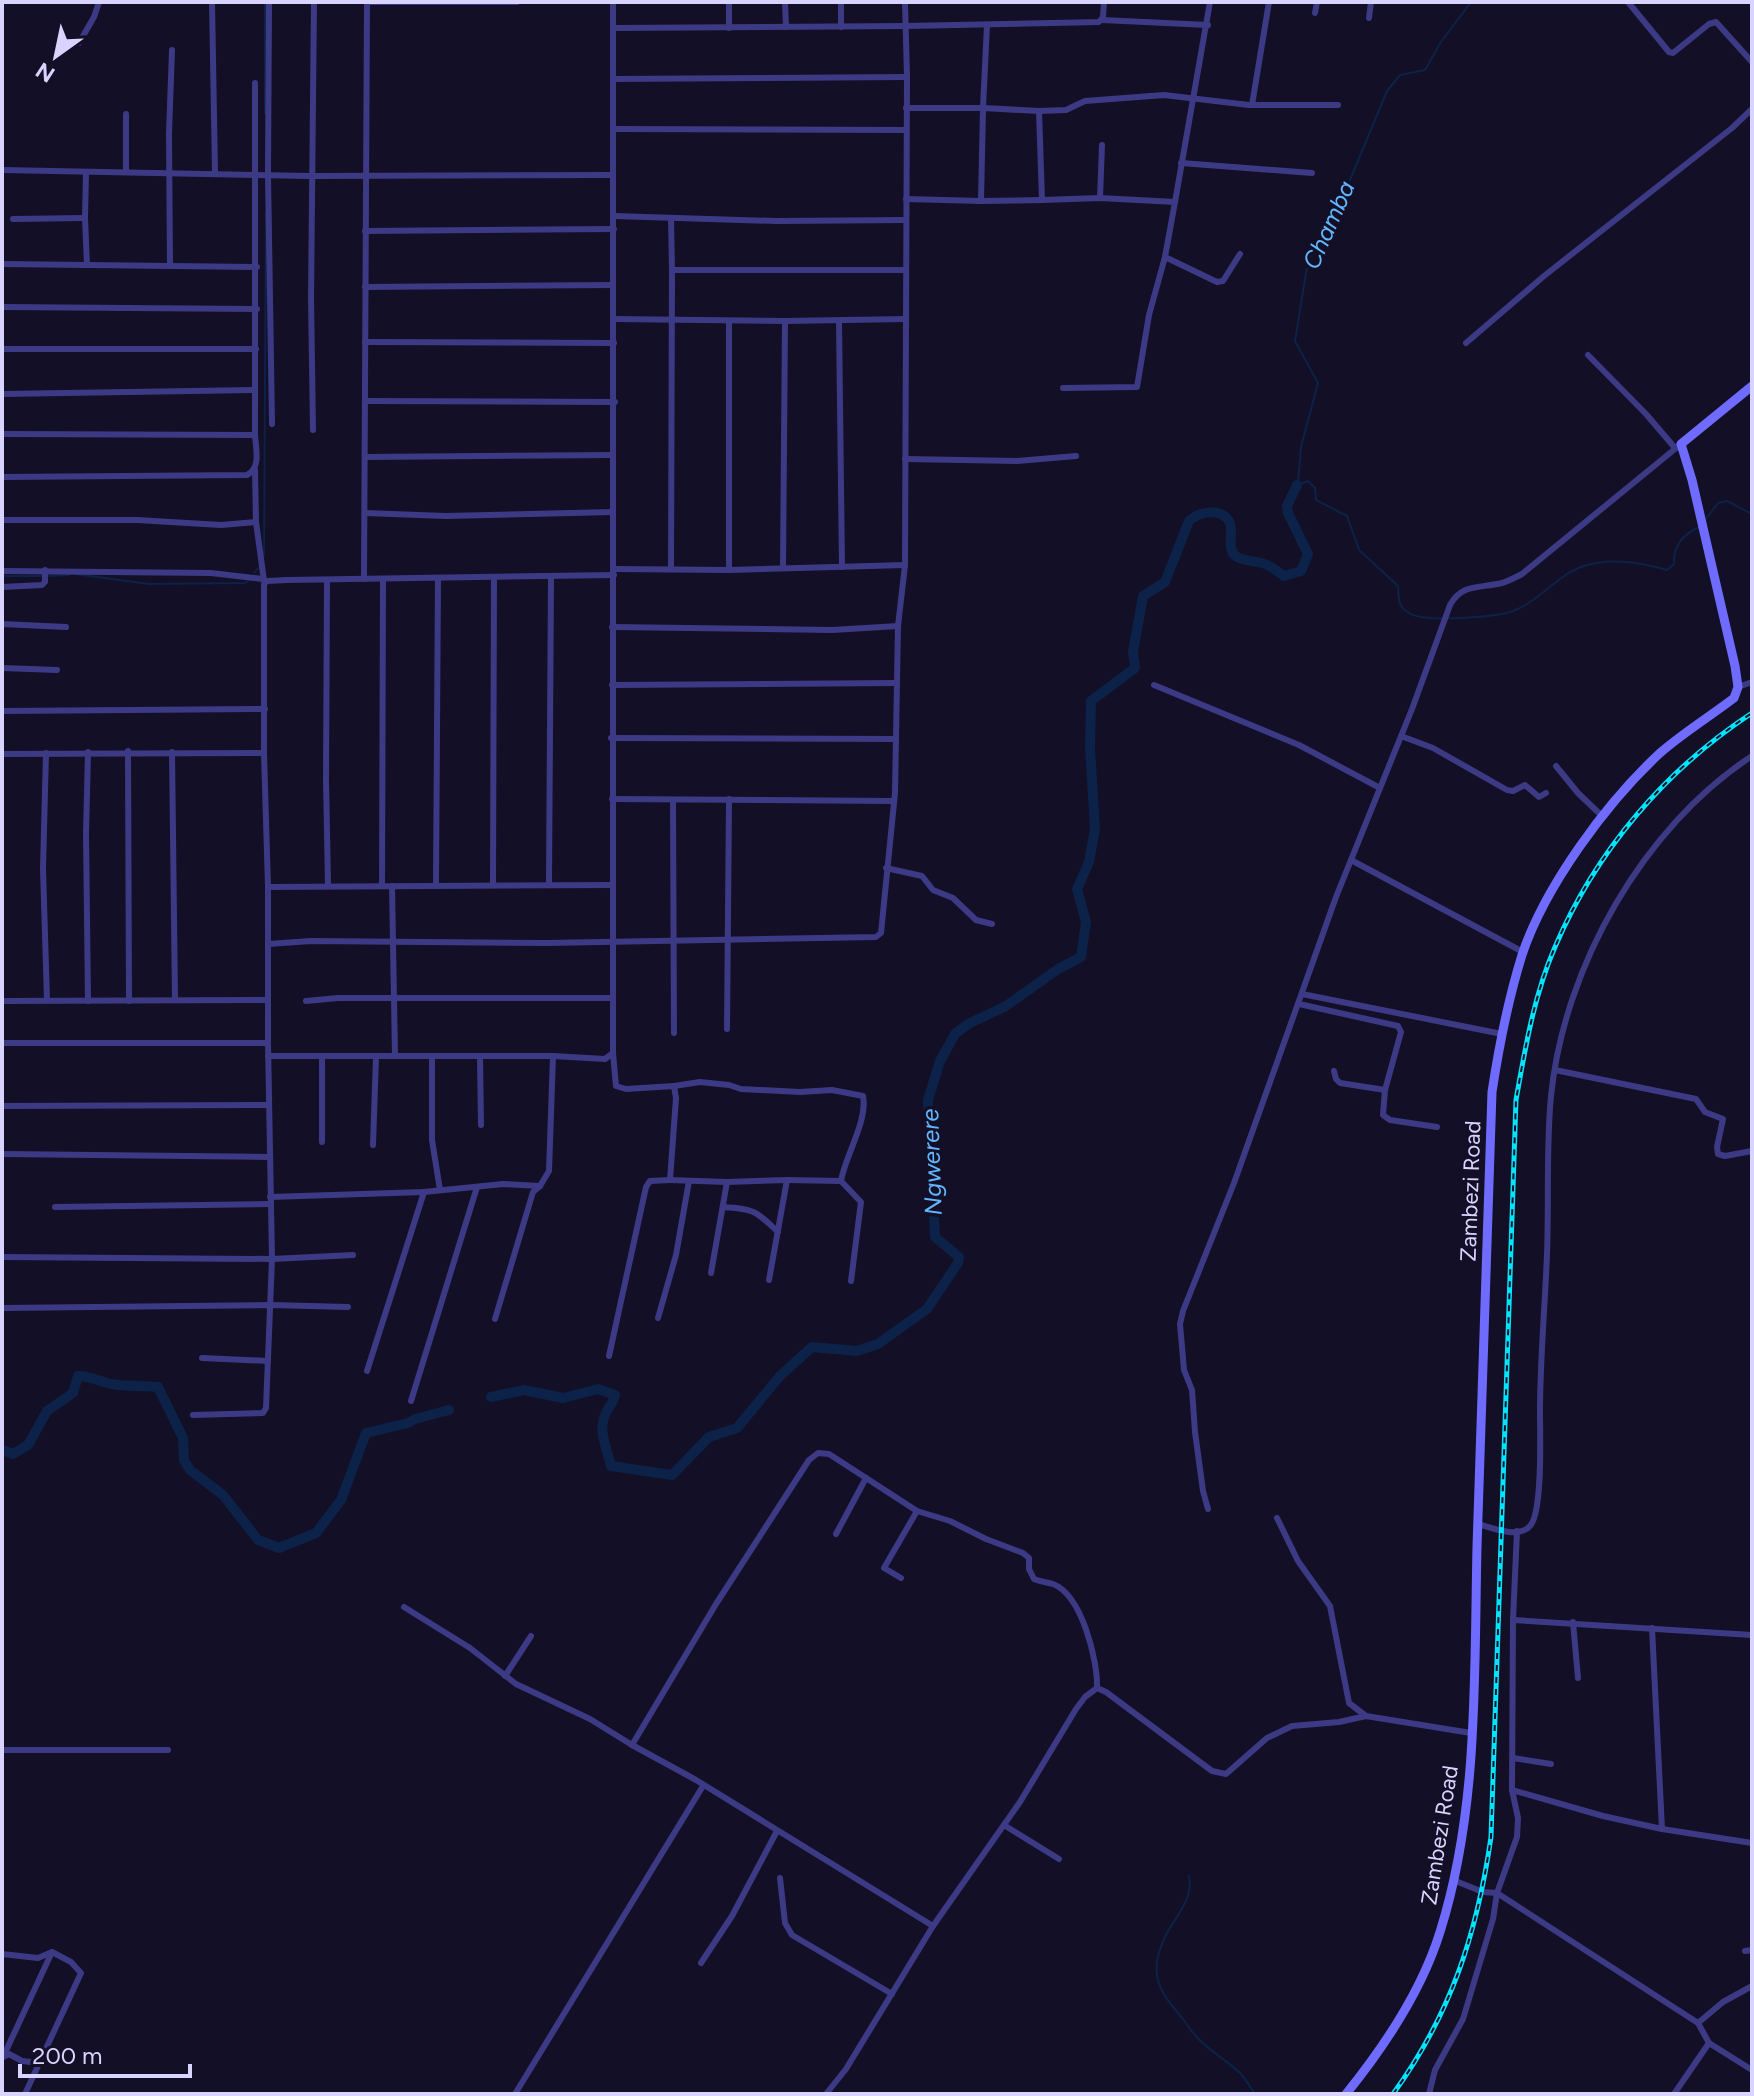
<svg xmlns="http://www.w3.org/2000/svg" width="1754" height="2096" font-family="Figtree,sans-serif">
<style>
.lines{fill:none;stroke-linecap:round;stroke-linejoin:round}
.stream{stroke:#0c2248;stroke-width:2}
.river{stroke:#0c2248;stroke-width:10}
.minor{stroke:#3d3a85;stroke-width:6}
.secondary{stroke:#6f6bff;stroke-width:9}
.rail-casing{stroke:#00e5ff;stroke-width:5}
.rail{stroke:#130f26;stroke-width:2;stroke-dasharray:6;stroke-linecap:butt}
.labels{text-anchor:middle;stroke-width:7;stroke-linejoin:round;paint-order:stroke}
.street-label{font-size:22px;fill:#d9d4ff;stroke:#130f26}
.water-label{font-size:24px;font-style:italic;fill:#62b6ff;stroke:#130f26}
</style>
<rect width="100%" height="100%" fill="#130f26"/>
<g class="lines">
<g class="stream">
<polyline points="265,2 265,113"/>
<polyline points="1298,482 1301,447 1318,383 1295,341 1308,261 1345,192 1387,91 1400,75 1425,70 1441,42 1471,2"/>
<path d="M 1297,485 L 1308,481 L 1315,488 L 1316,500 L 1347,516 L 1359,550 L 1398,586 C 1399,598 1397,606 1409,613 C 1424,623 1496,617 1513,611 C 1538,602 1558,575 1581,567 C 1609,557 1640,562 1667,570 L 1674,564 C 1673,545 1683,535 1699,527"/>
<polyline points="1706,519 1718,503 1727,501 1752,514"/>
<polyline points="264,555 266,214"/>
<polyline points="254,573 258,568"/>
<polyline points="75,574 149,584 245,583 248,581"/>
<polyline points="2,576 42,576"/>
<polyline points="49,576 69,575"/>
<path d="M 1189,1876 C 1194,1900 1175,1916 1165,1937 C 1147,1974 1159,1991 1183,2019 C 1187,2024 1190,2030 1194,2034 C 1207,2050 1227,2060 1241,2074 C 1246,2080 1251,2088 1255,2094"/>
</g>
<g class="river">
<path d="M 491,1397 L 524,1390 L 563,1398 L 598,1389 L 615,1395 C 614,1403 609,1405 606,1413 C 597,1430 607,1448 611,1466 L 672,1475 L 709,1437 L 737,1428 L 780,1376 L 812,1347 L 857,1351 L 878,1344 L 927,1309 L 958,1263 L 959,1257 L 935,1237 L 928,1100 L 940,1061 L 955,1034 L 968,1024 L 1006,1006 L 1058,969 L 1081,957 L 1086,922 L 1077,889 L 1089,862 L 1095,829 L 1090,748 L 1091,701 L 1135,668 L 1133,652 L 1143,596 L 1165,582 L 1189,521 C 1199,512 1220,507 1229,521 C 1235,531 1225,551 1237,557 C 1244,561 1254,561 1262,563 C 1270,565 1277,571 1284,576 L 1301,571 L 1308,554 L 1288,513 L 1287,506 L 1297,485"/>
<path d="M 2,1450 L 13,1454 L 28,1445 L 47,1411 L 73,1393 L 78,1376 C 91,1376 98,1381 111,1384 C 127,1387 143,1385 158,1387 L 183,1438 L 184,1460 L 190,1470 L 223,1495 L 258,1540 L 279,1548 L 316,1533 L 341,1500 L 366,1433 L 408,1423 L 415,1419 L 449,1410"/>
</g>
<g class="minor">
<polyline points="212,2 215,172"/>
<polyline points="269,2 268,174 272,424"/>
<polyline points="367,2 517,2"/>
<polyline points="729,2 729,28"/>
<polyline points="785,2 786,27"/>
<polyline points="841,2 841,27"/>
<polyline points="1628,2 1669,52 1673,53 1709,24 1716,22 1752,62"/>
<polyline points="1315,13 1317,2"/>
<polyline points="1369,18 1371,2"/>
<polyline points="1102,20 1208,25"/>
<polyline points="987,25 983,108 1039,111 1042,200 1100,198 1175,202 1165,257 1217,282 1223,281 1240,254"/>
<polyline points="613,28 905,26 1099,22 1103,17 1104,2"/>
<polyline points="79,43 94,17 99,2"/>
<polyline points="613,79 907,77"/>
<polyline points="1252,105 1269,2"/>
<polyline points="906,108 983,108 981,201 906,199"/>
<polyline points="1039,111 1066,110 1085,101 1164,95 1249,105 1338,105"/>
<polyline points="613,129 905,130"/>
<polyline points="1181,163 1312,173"/>
<polyline points="2,170 312,176 613,175"/>
<polyline points="126,171 126,114"/>
<polyline points="86,173 85,218 87,265"/>
<polyline points="1100,198 1102,145"/>
<polyline points="981,201 1042,200"/>
<polyline points="1175,202 1210,2"/>
<polyline points="614,216 776,221 906,220"/>
<polyline points="671,218 672,270 906,270"/>
<polyline points="13,219 85,218"/>
<polyline points="365,231 614,229"/>
<polyline points="2,264 257,267"/>
<polyline points="170,265 169,133 172,50"/>
<polyline points="365,287 613,285"/>
<polyline points="2,307 257,309"/>
<polyline points="614,319 785,321 906,319"/>
<polyline points="839,321 842,567"/>
<polyline points="365,342 614,343"/>
<polyline points="1466,343 1544,276 1732,128 1752,109"/>
<polyline points="2,349 256,349"/>
<polyline points="1588,355 1646,414 1675,448"/>
<polyline points="1063,388 1137,387 1149,315 1165,257"/>
<polyline points="2,394 254,390"/>
<polyline points="366,401 615,402"/>
<polyline points="313,430 311,298 314,2"/>
<polyline points="2,434 255,435 255,83"/>
<polyline points="365,457 613,455"/>
<polyline points="905,459 1017,461 1076,456"/>
<polyline points="255,470 256,522 264,581"/>
<path d="M 2,477 L 247,475 C 261,468 256,449 255,435"/>
<polyline points="365,513 446,516 613,512"/>
<polyline points="2,520 137,520 221,525 256,522"/>
<polyline points="783,568 785,321"/>
<polyline points="614,569 729,570 905,565"/>
<polyline points="671,569 672,270"/>
<polyline points="729,570 729,321"/>
<polyline points="2,571 211,573 263,579"/>
<polyline points="364,579 367,2"/>
<polyline points="327,580 326,780 328,885"/>
<polyline points="2,587 42,585 45,582 45,570"/>
<polyline points="2,624 66,627"/>
<polyline points="612,627 832,630 898,626"/>
<polyline points="2,668 57,670"/>
<polyline points="612,685 897,683"/>
<polyline points="1154,685 1299,745 1380,788"/>
<polyline points="1738,687 1752,682"/>
<polyline points="2,711 265,709"/>
<polyline points="1401,736 1433,748 1507,790 1513,791 1525,785 1539,797 1546,793"/>
<polyline points="611,738 895,739"/>
<polyline points="128,751 129,1001"/>
<polyline points="88,752 86,834 88,1001"/>
<polyline points="172,752 175,1000"/>
<polyline points="46,753 43,869 47,1000"/>
<polyline points="2,754 264,753"/>
<polyline points="1556,766 1578,793 1603,817"/>
<polyline points="612,799 893,801"/>
<polyline points="673,800 674,1033"/>
<polyline points="1351,860 1523,952"/>
<polyline points="886,868 922,876 933,890 953,898 976,920 992,924"/>
<polyline points="436,884 438,578"/>
<polyline points="549,884 551,576"/>
<polyline points="493,885 494,577"/>
<polyline points="382,886 383,579"/>
<polyline points="392,886 395,1056"/>
<polyline points="268,887 611,885"/>
<polyline points="268,944 311,941 547,943 876,937 881,933 895,793 898,626 905,565 907,77 905,2"/>
<polyline points="1302,994 1502,1034"/>
<polyline points="2,1001 267,1000"/>
<polyline points="306,1001 338,998 611,998"/>
<polyline points="1299,1004 1398,1026 1401,1032 1385,1090 1383,1115 1390,1120 1437,1127"/>
<polyline points="727,1029 729,799"/>
<polyline points="2,1043 268,1043"/>
<polyline points="613,1053 616,1086 626,1089 674,1086 676,1098 670,1180 727,1182 787,1180 769,1280"/>
<polyline points="268,1056 553,1056 605,1059 613,1053 613,2"/>
<polyline points="432,1056 432,1140 440,1190"/>
<polyline points="480,1056 481,1125"/>
<polyline points="1555,1070 1696,1099 1705,1112 1723,1119 1717,1147 1718,1154 1725,1156 1752,1151"/>
<polyline points="1334,1071 1336,1079 1340,1083 1385,1090"/>
<path d="M 674,1086 L 700,1082 L 729,1085 L 741,1089 L 800,1092 L 832,1090 L 863,1096 C 868,1121 845,1156 841,1181 L 861,1202 L 851,1281"/>
<polyline points="2,1106 269,1105"/>
<polyline points="322,1142 322,1056"/>
<polyline points="373,1145 376,1057"/>
<polyline points="2,1154 269,1157"/>
<polyline points="787,1180 841,1181"/>
<polyline points="270,1197 424,1192 503,1184 540,1186"/>
<polyline points="55,1207 270,1204"/>
<path d="M 723,1207 C 754,1209 755,1210 778,1232"/>
<polyline points="2,1257 272,1259 353,1255"/>
<polyline points="711,1273 727,1182"/>
<polyline points="2,1308 271,1305 348,1307"/>
<polyline points="658,1318 676,1255 689,1181"/>
<polyline points="495,1319 533,1192 540,1186 549,1171 553,1056"/>
<polyline points="609,1356 646,1187 650,1181 670,1180"/>
<polyline points="202,1358 268,1361"/>
<polyline points="367,1371 424,1192"/>
<polyline points="411,1401 477,1187"/>
<polyline points="193,1415 263,1413 266,1408 272,1259 268,1043 268,887 264,753 264,584 267,581 287,580 614,575"/>
<path d="M 1208,1509 L 1203,1491 L 1195,1432 L 1192,1390 L 1184,1370 L 1180,1324 L 1183,1311 L 1234,1183 L 1336,897 L 1412,709 L 1450,605 C 1461,585 1476,588 1497,584 C 1506,583 1514,578 1522,574 L 1681,444"/>
<polyline points="1277,1518 1298,1561 1330,1606 1349,1703 1366,1716"/>
<path d="M 1478,1524 C 1492,1528 1519,1539 1530,1526 C 1543,1512 1540,1433 1540,1412 C 1540,1359 1545,1307 1547,1254 C 1549,1202 1546,1148 1551,1096 C 1564,967 1643,827 1752,756"/>
<polyline points="836,1534 866,1478"/>
<polyline points="901,1578 884,1568 917,1511"/>
<polyline points="404,1607 470,1648 516,1684 590,1719 632,1745"/>
<polyline points="1513,1620 1752,1635"/>
<polyline points="1573,1622 1578,1678"/>
<polyline points="505,1676 531,1636"/>
<polyline points="2,1750 168,1750"/>
<polyline points="1513,1758 1551,1764"/>
<polyline points="1512,1790 1603,1816 1662,1829 1652,1628"/>
<polyline points="1004,1825 1059,1859"/>
<polyline points="1662,1829 1752,1843"/>
<polyline points="780,1878 785,1923 792,1935 892,1994"/>
<polyline points="1453,1880 1483,1892 1497,1893 1698,2023 1709,2043 1752,2070"/>
<path d="M 933,1926 L 696,1780 L 632,1745 L 716,1604 L 809,1460 L 818,1453 L 829,1454 L 917,1511 L 950,1521 L 986,1539 L 1023,1553 L 1029,1558 L 1029,1569 L 1034,1579 C 1041,1582 1047,1582 1053,1584 C 1082,1595 1098,1661 1097,1688"/>
<polyline points="1745,1951 1752,1950"/>
<polyline points="2,1954 38,1958 52,1952 71,1962 81,1973 25,2094"/>
<polyline points="701,1963 732,1916 777,1831"/>
<polyline points="1698,2023 1723,2002 1752,1986"/>
<polyline points="4,2055 52,1952"/>
<polyline points="3,2057 9,2054 22,2061 39,2063"/>
<polyline points="515,2094 703,1786"/>
<polyline points="826,2094 846,2069 933,1926 1020,1802 1076,1709 1085,1697 1097,1688 1106,1692 1212,1771 1226,1774 1267,1738 1292,1726 1339,1722 1366,1716 1471,1733"/>
<polyline points="1429,2094 1435,2070 1463,2019 1493,1919 1497,1893 1517,1837 1518,1818 1512,1790 1513,1620 1517,1531"/>
<polyline points="1674,2094 1709,2043"/>
</g>
<path class="secondary" d="M 1346,2094 C 1384,2047 1422,1990 1440,1932 C 1479,1809 1474,1675 1477,1547 C 1481,1396 1487,1244 1492,1092 C 1499,1046 1508,1000 1522,955 C 1545,886 1607,802 1660,753 C 1683,733 1709,717 1734,698 L 1738,687 L 1735,666 L 1692,480 L 1681,444 L 1752,386"/>
<defs>
<path id="rail" d="M 1393,2094 C 1451,2014 1477,1934 1491,1837 L 1516,1100 C 1525,1049 1534,995 1555,947 C 1596,851 1665,770 1752,713"/>
</defs>
<use href="#rail" class="rail-casing"/>
<use href="#rail" class="rail"/>
</g>
<g class="labels">
<g class="street-label">
<text transform="translate(1470 1191) rotate(-88)" y="8">Zambezi Road</text>
<text transform="translate(1439 1835) rotate(-81)" y="8">Zambezi Road</text>
</g>
<g class="water-label">
<text transform="translate(1329 225) rotate(-66)" y="8">Chamba</text>
<text transform="translate(932 1162) rotate(-92)" y="8">Ngwerere</text>
</g>
</g>
<rect width="1754" height="2096" fill="none" stroke="#d9d4ff" stroke-width="8"/>
<g transform="translate(56 56) rotate(213)" stroke="#130f26" stroke-width="6" paint-order="stroke">
<path d="M0-6L14 30L0 20L-14 30Z" fill="#d9d4ff"/>
<text y="-12" font-size="22" font-weight="bold" text-anchor="middle" fill="#d9d4ff">N</text>
</g>
<path d="M20 2064v12h170v-12" fill="none" stroke="#d9d4ff" stroke-width="4"/>
<text x="32" y="2064" font-size="24" fill="#d9d4ff" stroke="#130f26" stroke-width="6" paint-order="stroke">200 m</text>
</svg>
